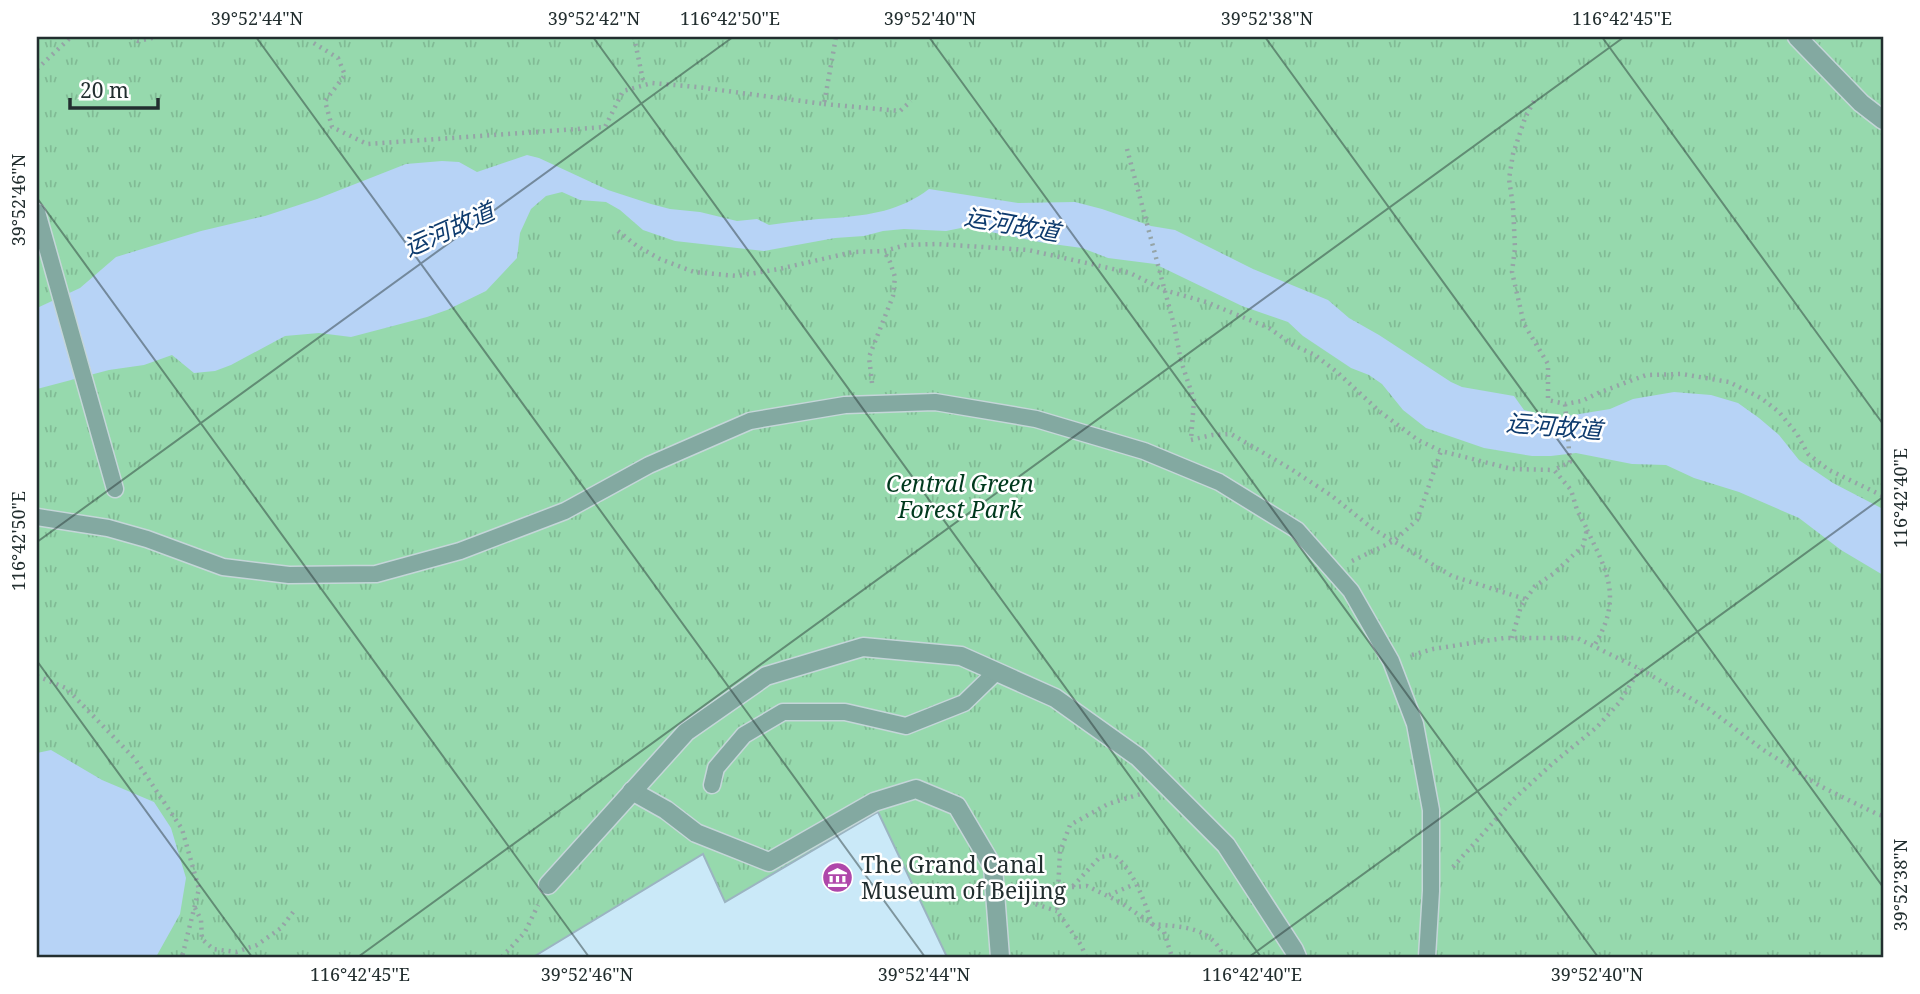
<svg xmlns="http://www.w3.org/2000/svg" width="1920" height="994" font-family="'Noto Serif','Noto Sans SC',serif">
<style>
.park{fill:url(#park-tufts)}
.water{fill:#b7d3f6}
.building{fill:#cae9f8;stroke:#9bb4c1;stroke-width:2}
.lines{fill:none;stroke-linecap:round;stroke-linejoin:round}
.service-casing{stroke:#c5d6d9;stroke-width:19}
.minor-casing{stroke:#c5d6d9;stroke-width:21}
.path{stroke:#95a4a6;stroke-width:4.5;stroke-dasharray:2 5;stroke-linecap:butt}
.service{stroke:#83a9a1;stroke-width:16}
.minor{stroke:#83a9a1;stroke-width:18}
.ticks{fill:none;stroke:#222e2f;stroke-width:2;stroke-opacity:0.45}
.labels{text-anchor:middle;stroke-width:5;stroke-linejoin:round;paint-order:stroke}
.park-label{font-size:23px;font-style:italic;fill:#00391d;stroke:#fff}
.poi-label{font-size:23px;fill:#222e2f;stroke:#fff;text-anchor:start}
.water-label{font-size:24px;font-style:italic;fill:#0e3b6e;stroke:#fff}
.neatline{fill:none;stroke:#222e2f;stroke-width:2.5}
.ticks-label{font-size:18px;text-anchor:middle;fill:#222e2f}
</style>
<defs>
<pattern id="park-tufts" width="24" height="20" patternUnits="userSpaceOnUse" patternTransform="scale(1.75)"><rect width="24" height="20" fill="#96d9ad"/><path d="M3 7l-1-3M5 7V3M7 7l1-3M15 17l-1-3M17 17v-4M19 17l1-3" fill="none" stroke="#81bb95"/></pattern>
</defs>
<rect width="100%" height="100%" fill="#e9fbfe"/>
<rect class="park" x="37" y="37" width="1846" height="920"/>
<g class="water">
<path d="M 527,155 L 539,158 L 608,190 L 651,204 L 670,209 L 700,212 L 737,221 L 757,219 L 769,225 C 791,222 813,219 835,218 C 870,215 900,211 929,189 L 1018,203 L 1075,202 L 1102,209 L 1151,226 L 1175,230 L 1253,269 L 1328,300 L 1349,318 L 1379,335 L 1451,382 L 1462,387 L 1514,396 L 1524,410 L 1555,418 L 1610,409 L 1633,399 L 1674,392 L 1711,395 L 1738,403 L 1759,418 L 1779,435 L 1799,460 L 1833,483 L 1883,509 L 1883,575 L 1841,550 L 1799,518 L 1739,492 L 1694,478 L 1666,465 L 1632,464 L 1576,453 L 1551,456 L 1532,456 L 1484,448 L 1426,428 L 1403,410 L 1382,384 L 1369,375 L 1351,368 L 1303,336 L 1288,322 L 1242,306 L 1155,264 L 1108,258 L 1082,248 L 1045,243 L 966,227 L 946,231 L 904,229 L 883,231 L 864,236 L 835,238 L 764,251 L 675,241 L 643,230 L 620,210 L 606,202 L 580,200 L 562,192 L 546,196 L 531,209 L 520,233 L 517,258 L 486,291 L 447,310 L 427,317 L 351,337 L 319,333 L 285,336 L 231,365 L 215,371 L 194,373 L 172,355 L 144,365 L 109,370 L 37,389 L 37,308 L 80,288 L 116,257 L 201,231 L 265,216 L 317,199 L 406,164 L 442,161 L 459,162 L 477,172 Z"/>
<polygon points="51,750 102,780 154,802 171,828 186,878 180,914 156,957 37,957 37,753"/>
</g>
<polygon class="building" points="878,812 947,957 535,956 703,854 725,902"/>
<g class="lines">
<defs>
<g id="service">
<polyline points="37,212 115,489"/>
<polyline points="37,517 108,528 147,539 223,567 289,575 376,574 460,551 565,511 649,465 750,421 845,405 935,402 1036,419 1144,451 1219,482 1297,530 1351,591 1391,661 1415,724 1431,810 1431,891 1427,957"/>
<polyline points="712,785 716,768 744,735 783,712 845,712 906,726 964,703 996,672"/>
</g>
<g id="minor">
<polyline points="1797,37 1861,103 1883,120"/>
<polyline points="632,791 666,810 696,833 769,862 874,802 916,789 957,806 993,867 1000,957"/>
<polyline points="548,885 686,732 766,676 863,647 961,656 1055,698 1138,757 1226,845 1294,950 1297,957"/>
</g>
</defs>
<use href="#service" class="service-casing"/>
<use href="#minor" class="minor-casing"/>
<g class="path">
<polyline points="131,37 138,41 157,37"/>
<polyline points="312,37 312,42 338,58 345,75 325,101 332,127 367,144 605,127 623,91 652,83 697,87 824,104 836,37"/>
<polyline points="634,37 644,85"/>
<polyline points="37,69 71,37"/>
<polyline points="1534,101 1525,118 1513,154 1509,179 1513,206 1515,248 1512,272 1524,324 1548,364 1548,400 1565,404 1582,401 1598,393 1646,375 1682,374 1729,382 1761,398 1779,412 1797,434 1808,454 1829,470 1883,496"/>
<polyline points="824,104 900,111 911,101"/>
<polyline points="1127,149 1174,325 1181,361 1194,400 1191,440"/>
<polyline points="618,231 637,246 660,259 694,272 737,276 779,269 853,252 884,251 906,245 937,244 1028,250 1100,266 1130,273 1164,290 1206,302 1269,328 1293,345 1315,355 1337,372 1379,411 1418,440 1441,451 1512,469 1554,470"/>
<polyline points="872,383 869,357 893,296 895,277 890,262 884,251"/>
<polyline points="1191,440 1212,435 1231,434 1291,469 1332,496 1373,529 1452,576 1525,599"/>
<path d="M 1587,530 C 1609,574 1622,600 1594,646"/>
<polyline points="1352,561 1394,541 1417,520 1441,451"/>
<polyline points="1512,638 1521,606 1535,586 1553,574 1583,546 1587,529 1577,510 1571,490 1554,470 1570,462 1565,404"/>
<polyline points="1412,655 1433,649 1504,638 1577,638 1640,669 1709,709 1762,749 1820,786 1877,814 1883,816"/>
<polyline points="37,676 66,688 135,759 182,829 199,889 182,957"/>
<polyline points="1453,867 1515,798 1552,764 1597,727 1619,703 1640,669"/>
<path d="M 1073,886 L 1100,857 L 1114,855 C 1134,871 1144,900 1152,924 C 1182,927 1211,926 1224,957"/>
<polyline points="1058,888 1087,886 1120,902 1164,932 1172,957"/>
<polyline points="1109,895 1135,884"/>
<polyline points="1029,902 1057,911"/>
<polyline points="195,908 201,920 202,939 213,949 236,952 257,945 281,928 294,911"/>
<polyline points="502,957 525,932 538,905"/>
<polyline points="1086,957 1081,945 1057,911 1060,852 1070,825 1108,804 1144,793"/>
</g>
<use href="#service" class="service"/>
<use href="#minor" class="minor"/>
</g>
<path class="ticks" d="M 256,37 L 925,957M 593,37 L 1261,957M 929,37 L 1598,957M 1265,37 L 1883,887M 1602,37 L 1883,424M 37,198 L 589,957M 37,542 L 733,37M 37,661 L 252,957M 358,957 L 1624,37M 1249,957 L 1883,497"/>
<defs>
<symbol id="museum-disc" viewBox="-11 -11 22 22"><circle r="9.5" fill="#af47aa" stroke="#fff"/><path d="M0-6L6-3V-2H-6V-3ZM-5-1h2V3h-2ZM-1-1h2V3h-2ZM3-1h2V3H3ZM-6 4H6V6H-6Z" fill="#fff"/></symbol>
</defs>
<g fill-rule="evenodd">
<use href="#museum-disc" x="820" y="860" width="35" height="35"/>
</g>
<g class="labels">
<g class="park-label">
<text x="960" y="492">Central Green<tspan x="960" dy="26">Forest Park</tspan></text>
</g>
<g class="poi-label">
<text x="861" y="873">The Grand Canal<tspan x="861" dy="26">Museum of Beijing</tspan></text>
</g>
<g class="water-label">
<text transform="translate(1012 225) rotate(10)" y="8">运河故道</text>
<text transform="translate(449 230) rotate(-24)" y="8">运河故道</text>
<text transform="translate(1554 427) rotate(5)" y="8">运河故道</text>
</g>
</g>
<rect width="1920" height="994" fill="none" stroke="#ffffff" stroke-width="77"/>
<path d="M70 98v10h88v-10" fill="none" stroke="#222e2f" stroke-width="3.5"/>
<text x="80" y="98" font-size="21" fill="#222e2f" stroke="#ffffff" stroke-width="5" paint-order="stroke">20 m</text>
<rect x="38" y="38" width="1844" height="918" class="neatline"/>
<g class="ticks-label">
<text x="257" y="25">39°52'44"N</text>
<text x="594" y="25">39°52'42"N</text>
<text x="730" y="25">116°42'50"E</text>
<text x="930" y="25">39°52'40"N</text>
<text x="1267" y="25">39°52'38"N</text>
<text x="1622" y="25">116°42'45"E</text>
<text transform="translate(19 200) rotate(-90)" y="6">39°52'46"N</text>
<text transform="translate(1901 498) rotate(-90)" y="6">116°42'40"E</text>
<text transform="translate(19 541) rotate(-90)" y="6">116°42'50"E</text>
<text transform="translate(1901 885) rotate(-90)" y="6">39°52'38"N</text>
<text x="360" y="981">116°42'45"E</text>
<text x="587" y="981">39°52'46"N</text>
<text x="924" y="981">39°52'44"N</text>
<text x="1252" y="981">116°42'40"E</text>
<text x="1597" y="981">39°52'40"N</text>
</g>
</svg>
